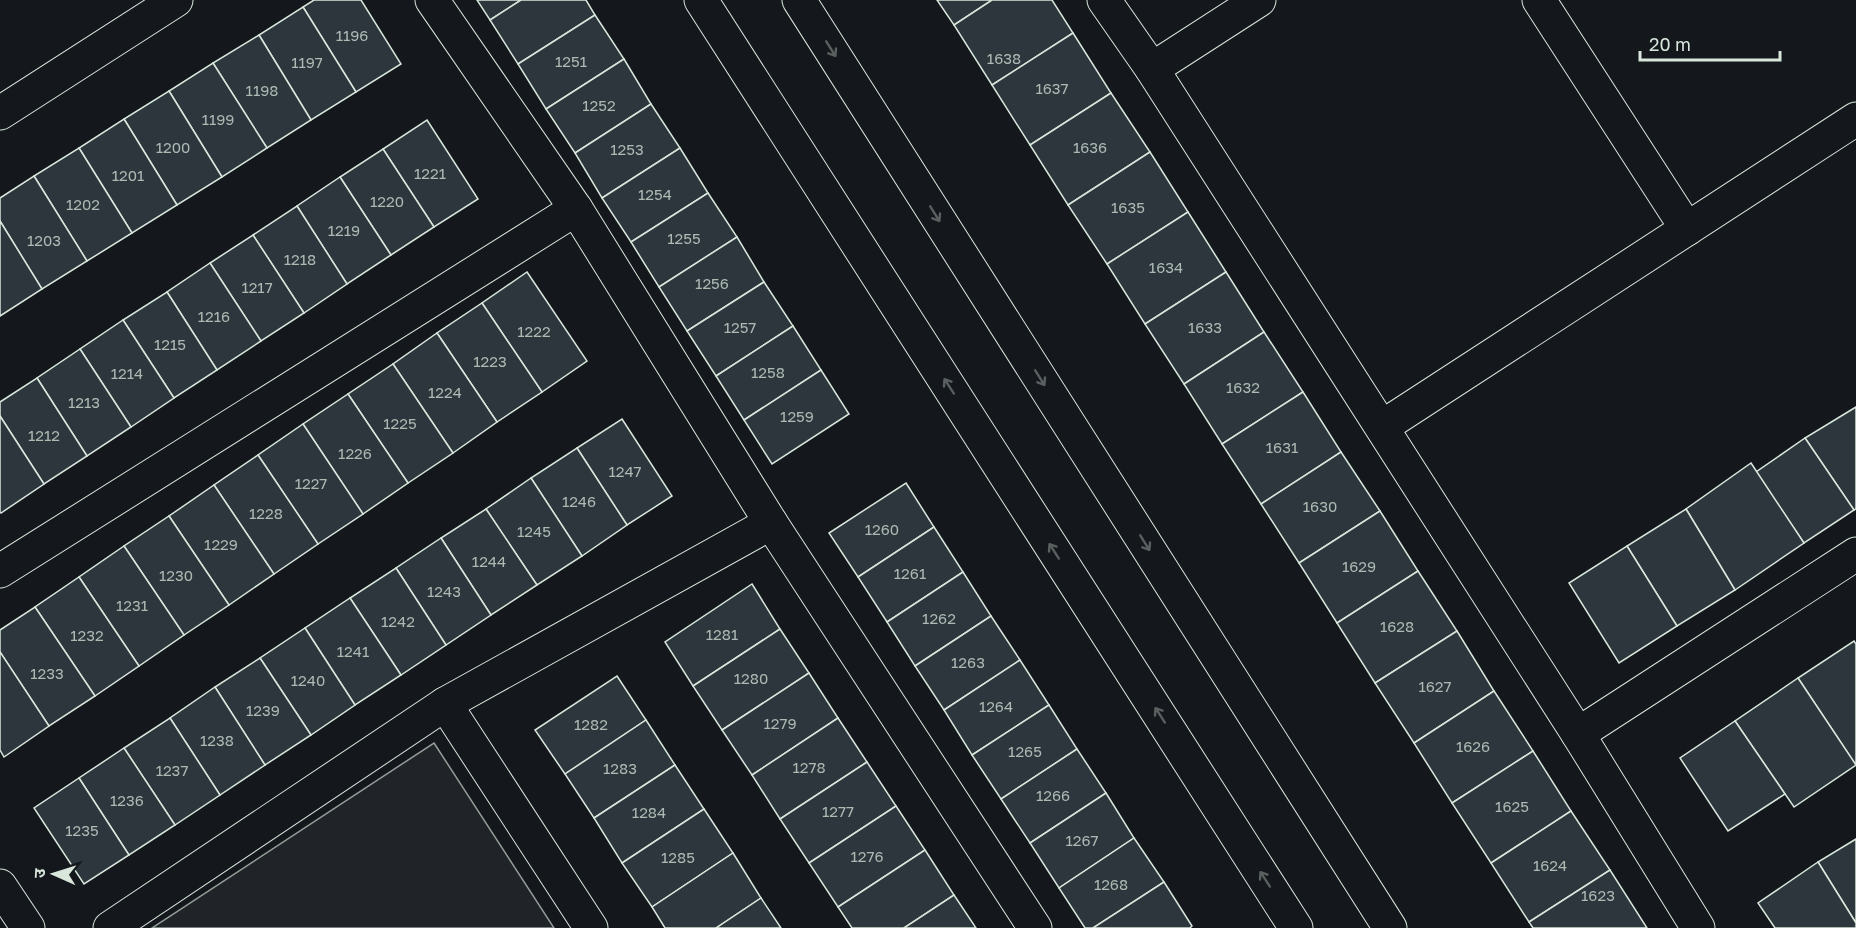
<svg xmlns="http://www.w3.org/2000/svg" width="1856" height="928" font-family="'Golos Text','Noto Sans Devanagari',sans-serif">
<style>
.green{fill:#202428;stroke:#939e99;stroke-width:1.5}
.building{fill:#2c363c;stroke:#d8e6dc;stroke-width:1.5}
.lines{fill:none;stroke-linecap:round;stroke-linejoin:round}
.minor-casing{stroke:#d8e6dc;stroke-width:35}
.secondary-casing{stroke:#d8e6dc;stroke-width:35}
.minor{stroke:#14181c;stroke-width:33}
.secondary{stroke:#14181c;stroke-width:33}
.oneway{stroke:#59605f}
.labels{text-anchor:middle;stroke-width:4.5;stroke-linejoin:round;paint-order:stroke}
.number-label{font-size:15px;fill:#adbab4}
</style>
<rect width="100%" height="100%" fill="#14181c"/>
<polygon class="green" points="434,743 554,928 152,928"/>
<g class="building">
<polygon points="314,0 361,0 401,64 356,92 303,7"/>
<polygon points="477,0 521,0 490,20"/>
<polygon points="521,0 586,0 595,15 518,64 490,20"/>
<polygon points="937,0 992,0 954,25"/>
<polygon points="992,0 1052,0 1073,33 992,85 954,25"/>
<polygon points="303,7 356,92 311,120 259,35"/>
<polygon points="595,15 624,59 546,109 518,64"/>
<polygon points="1073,33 1111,93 1030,145 992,85"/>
<polygon points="259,35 311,120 267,148 213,63"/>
<polygon points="624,59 651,104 575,153 546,109"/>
<polygon points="213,63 267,148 222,177 169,91"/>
<polygon points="169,91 222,177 177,205 124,119"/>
<polygon points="1111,93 1150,152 1068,205 1030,145"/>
<polygon points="651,104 680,148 602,198 575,153"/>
<polygon points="124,119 177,205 132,233 79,148"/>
<polygon points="427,120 478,199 434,227 383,149"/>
<polygon points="79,148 132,233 87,261 34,176"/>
<polygon points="680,148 708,193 631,242 602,198"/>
<polygon points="383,149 434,227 391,255 340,177"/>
<polygon points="1150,152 1188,212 1107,264 1068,205"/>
<polygon points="34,176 87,261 42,289 0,221 0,198"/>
<polygon points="340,177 391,255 347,284 297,206"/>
<polygon points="708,193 737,237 659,287 631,242"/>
<polygon points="297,206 347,284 304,313 253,235"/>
<polygon points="1188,212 1226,272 1145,324 1107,264"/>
<polygon points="0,221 42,289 0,316"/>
<polygon points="253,235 304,313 261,341 210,263"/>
<polygon points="737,237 764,282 687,331 659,287"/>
<polygon points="210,263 261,341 217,370 167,292"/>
<polygon points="527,272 587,361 542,392 482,303"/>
<polygon points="1226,272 1264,332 1184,384 1145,324"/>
<polygon points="764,282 793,326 716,376 687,331"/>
<polygon points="167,292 217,370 174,398 123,320"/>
<polygon points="482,303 542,392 497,422 437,333"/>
<polygon points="123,320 174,398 131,427 80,349"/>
<polygon points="793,326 821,370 744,420 716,376"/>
<polygon points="1264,332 1303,392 1222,444 1184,384"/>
<polygon points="437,333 497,422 453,453 393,364"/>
<polygon points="80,349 131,427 87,456 37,378"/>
<polygon points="393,364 453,453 408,483 348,394"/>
<polygon points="821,370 849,414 772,464 744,420"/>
<polygon points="37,378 87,456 44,484 0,416 0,402"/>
<polygon points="1303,392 1341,452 1261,504 1222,444"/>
<polygon points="348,394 408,483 363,514 303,424"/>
<polygon points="1856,407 1856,509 1854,510 1805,438"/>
<polygon points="0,416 44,484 1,513 0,512"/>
<polygon points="622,419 672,496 627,525 577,448"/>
<polygon points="303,424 363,514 318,544 258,455"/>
<polygon points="1805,438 1854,510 1804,543 1756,472"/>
<polygon points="577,448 627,525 582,556 531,478"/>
<polygon points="1341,452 1380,511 1299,563 1261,504"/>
<polygon points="258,455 318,544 274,574 214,485"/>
<polygon points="1751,463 1804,543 1735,590 1686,509"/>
<polygon points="531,478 582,556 537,585 486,509"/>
<polygon points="906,483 934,527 858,577 829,533"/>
<polygon points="214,485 274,574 229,605 169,516"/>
<polygon points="486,509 537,585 491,615 441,538"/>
<polygon points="1686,509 1735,590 1677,626 1627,546"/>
<polygon points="1380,511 1418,571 1337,623 1299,563"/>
<polygon points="169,516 229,605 184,635 124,546"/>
<polygon points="934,527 963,572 887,622 858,577"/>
<polygon points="441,538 491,615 446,645 396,568"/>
<polygon points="124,546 184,635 139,666 79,577"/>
<polygon points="1627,546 1677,626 1619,663 1569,583"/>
<polygon points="396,568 446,645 401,675 350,598"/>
<polygon points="1418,571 1457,631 1375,683 1337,623"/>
<polygon points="963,572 991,616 915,666 887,622"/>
<polygon points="79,577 139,666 95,696 35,607"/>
<polygon points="752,584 780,629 693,686 665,642"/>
<polygon points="350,598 401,675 355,705 305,628"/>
<polygon points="35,607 95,696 49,726 0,652 0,630"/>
<polygon points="991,616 1020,660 944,710 915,666"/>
<polygon points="305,628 355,705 311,735 260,658"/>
<polygon points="780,629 809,673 722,730 693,686"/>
<polygon points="1457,631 1494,691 1414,743 1375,683"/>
<polygon points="1854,641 1856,644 1856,765 1798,678"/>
<polygon points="0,652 49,726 4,757 0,750"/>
<polygon points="260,658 311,735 265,765 215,687"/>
<polygon points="1020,660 1049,705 972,755 944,710"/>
<polygon points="809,673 838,718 752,775 722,730"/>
<polygon points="617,676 646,720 565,774 535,730"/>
<polygon points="1798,678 1856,765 1794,807 1735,721"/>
<polygon points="215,687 265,765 220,795 170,718"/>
<polygon points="1494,691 1533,751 1452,803 1414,743"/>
<polygon points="1049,705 1077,749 1001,799 972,755"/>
<polygon points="170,718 220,795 175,825 124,748"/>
<polygon points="838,718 867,762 780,819 752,775"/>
<polygon points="646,720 675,765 594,818 565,774"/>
<polygon points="1735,721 1785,794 1728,831 1680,758"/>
<polygon points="124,748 175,825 129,855 79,778"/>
<polygon points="1077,749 1106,793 1030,843 1001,799"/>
<polygon points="1533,751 1571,811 1491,863 1452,803"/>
<polygon points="867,762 896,806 809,863 780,819"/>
<polygon points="675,765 704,809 622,863 594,818"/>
<polygon points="79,778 129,855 84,884 34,808"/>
<polygon points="1106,793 1134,838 1059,888 1030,843"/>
<polygon points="896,806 925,850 838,907 809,863"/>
<polygon points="704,809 733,853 652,907 622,863"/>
<polygon points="1571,811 1610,870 1529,922 1491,863"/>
<polygon points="1134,838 1164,882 1093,928 1085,928 1059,888"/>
<polygon points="1856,839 1856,923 1818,862"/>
<polygon points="925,850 954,895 904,928 852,928 838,907"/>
<polygon points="733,853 761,898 716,928 665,928 652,907"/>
<polygon points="1818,862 1856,923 1856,928 1775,928 1758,903"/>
<polygon points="1610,870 1647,928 1533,928 1529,922"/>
<polygon points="1164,882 1192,926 1190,928 1093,928"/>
<polygon points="954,895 976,928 904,928"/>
<polygon points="761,898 781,928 716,928"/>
</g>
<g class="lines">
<defs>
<g id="minor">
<polyline points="432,0 576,209 771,523 1035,928"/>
<polyline points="1104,0 1152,69 1578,734 1698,928"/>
<polyline points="1539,0 1687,229"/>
<polyline points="1152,69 1259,0"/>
<polyline points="0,113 176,0"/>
<polyline points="1382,427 1856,119"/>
<polyline points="0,571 576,209"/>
<polyline points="445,704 591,928"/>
<polyline points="1578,734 1856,554"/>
<polyline points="0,886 28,928"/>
<polyline points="110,928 445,704 771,523"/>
</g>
<g id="secondary">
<polyline points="701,0 1296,928"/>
<polyline points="799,0 1390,928"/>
</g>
</defs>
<use href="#minor" class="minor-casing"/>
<use href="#secondary" class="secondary-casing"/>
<use href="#minor" class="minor"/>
<use href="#secondary" class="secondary"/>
</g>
<defs><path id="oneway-shaft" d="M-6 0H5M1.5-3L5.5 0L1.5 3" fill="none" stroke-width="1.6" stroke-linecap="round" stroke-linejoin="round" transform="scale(1.5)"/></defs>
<g class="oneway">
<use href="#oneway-shaft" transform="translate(831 49) rotate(58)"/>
<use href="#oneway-shaft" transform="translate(935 214) rotate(58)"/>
<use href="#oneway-shaft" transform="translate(1040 378) rotate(58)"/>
<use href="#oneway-shaft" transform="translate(949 386) rotate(-123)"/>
<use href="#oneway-shaft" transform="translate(1145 543) rotate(58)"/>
<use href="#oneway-shaft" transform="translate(1054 551) rotate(-123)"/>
<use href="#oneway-shaft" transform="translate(1160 715) rotate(-123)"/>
<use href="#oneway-shaft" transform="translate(1265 879) rotate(-123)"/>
</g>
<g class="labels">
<g class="number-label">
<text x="352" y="41">1196</text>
<text x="1004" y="64">1638</text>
<text x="571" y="67">1251</text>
<text x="307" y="68">1197</text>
<text x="1052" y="94">1637</text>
<text x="262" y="96">1198</text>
<text x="599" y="111">1252</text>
<text x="218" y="125">1199</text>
<text x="173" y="153">1200</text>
<text x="1090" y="153">1636</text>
<text x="627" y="155">1253</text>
<text x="430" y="179">1221</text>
<text x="128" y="181">1201</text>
<text x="655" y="200">1254</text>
<text x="387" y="207">1220</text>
<text x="83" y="210">1202</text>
<text x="1128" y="213">1635</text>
<text x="344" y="236">1219</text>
<text x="684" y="244">1255</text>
<text x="44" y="246">1203</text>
<text x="300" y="265">1218</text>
<text x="1166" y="273">1634</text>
<text x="712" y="289">1256</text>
<text x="257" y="293">1217</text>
<text x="214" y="322">1216</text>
<text x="740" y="333">1257</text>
<text x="1205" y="333">1633</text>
<text x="534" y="337">1222</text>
<text x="170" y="350">1215</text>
<text x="490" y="367">1223</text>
<text x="768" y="378">1258</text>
<text x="127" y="379">1214</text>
<text x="1243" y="393">1632</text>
<text x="445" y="398">1224</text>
<text x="84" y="408">1213</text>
<text x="797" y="422">1259</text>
<text x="400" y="429">1225</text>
<text x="44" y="441">1212</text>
<text x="1282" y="453">1631</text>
<text x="355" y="459">1226</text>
<text x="625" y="477">1247</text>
<text x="311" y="489">1227</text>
<text x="579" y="507">1246</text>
<text x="1320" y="512">1630</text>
<text x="266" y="519">1228</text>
<text x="882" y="535">1260</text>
<text x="534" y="537">1245</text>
<text x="221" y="550">1229</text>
<text x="489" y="567">1244</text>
<text x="1359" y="572">1629</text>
<text x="910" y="579">1261</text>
<text x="176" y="581">1230</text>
<text x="444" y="597">1243</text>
<text x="132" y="611">1231</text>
<text x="939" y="624">1262</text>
<text x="398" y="627">1242</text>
<text x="1397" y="632">1628</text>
<text x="722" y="640">1281</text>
<text x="87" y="641">1232</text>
<text x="353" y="657">1241</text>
<text x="968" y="668">1263</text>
<text x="47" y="679">1233</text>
<text x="751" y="684">1280</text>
<text x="308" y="686">1240</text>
<text x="1435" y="692">1627</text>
<text x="996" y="712">1264</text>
<text x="263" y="716">1239</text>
<text x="780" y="729">1279</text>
<text x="591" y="730">1282</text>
<text x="217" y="746">1238</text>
<text x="1473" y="752">1626</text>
<text x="1025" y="757">1265</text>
<text x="809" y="773">1278</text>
<text x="620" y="774">1283</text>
<text x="172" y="776">1237</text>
<text x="1053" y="801">1266</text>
<text x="127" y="806">1236</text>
<text x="1512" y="812">1625</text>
<text x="838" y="817">1277</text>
<text x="649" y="818">1284</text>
<text x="82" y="836">1235</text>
<text x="1082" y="846">1267</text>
<text x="867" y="862">1276</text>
<text x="678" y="863">1285</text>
<text x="1550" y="871">1624</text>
<text x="1111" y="890">1268</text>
<text x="1598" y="901">1623</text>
</g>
</g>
<g transform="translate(54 874) rotate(273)" stroke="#14181c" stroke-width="4.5" paint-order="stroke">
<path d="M0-4.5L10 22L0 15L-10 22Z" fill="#d8e6dc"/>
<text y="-9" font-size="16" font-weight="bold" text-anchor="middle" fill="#d8e6dc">उ</text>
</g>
<path d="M1640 51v9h140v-9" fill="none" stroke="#d8e6dc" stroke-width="3"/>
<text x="1649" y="51" font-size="18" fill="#d8e6dc" stroke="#14181c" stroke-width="4.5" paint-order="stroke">20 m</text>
</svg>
